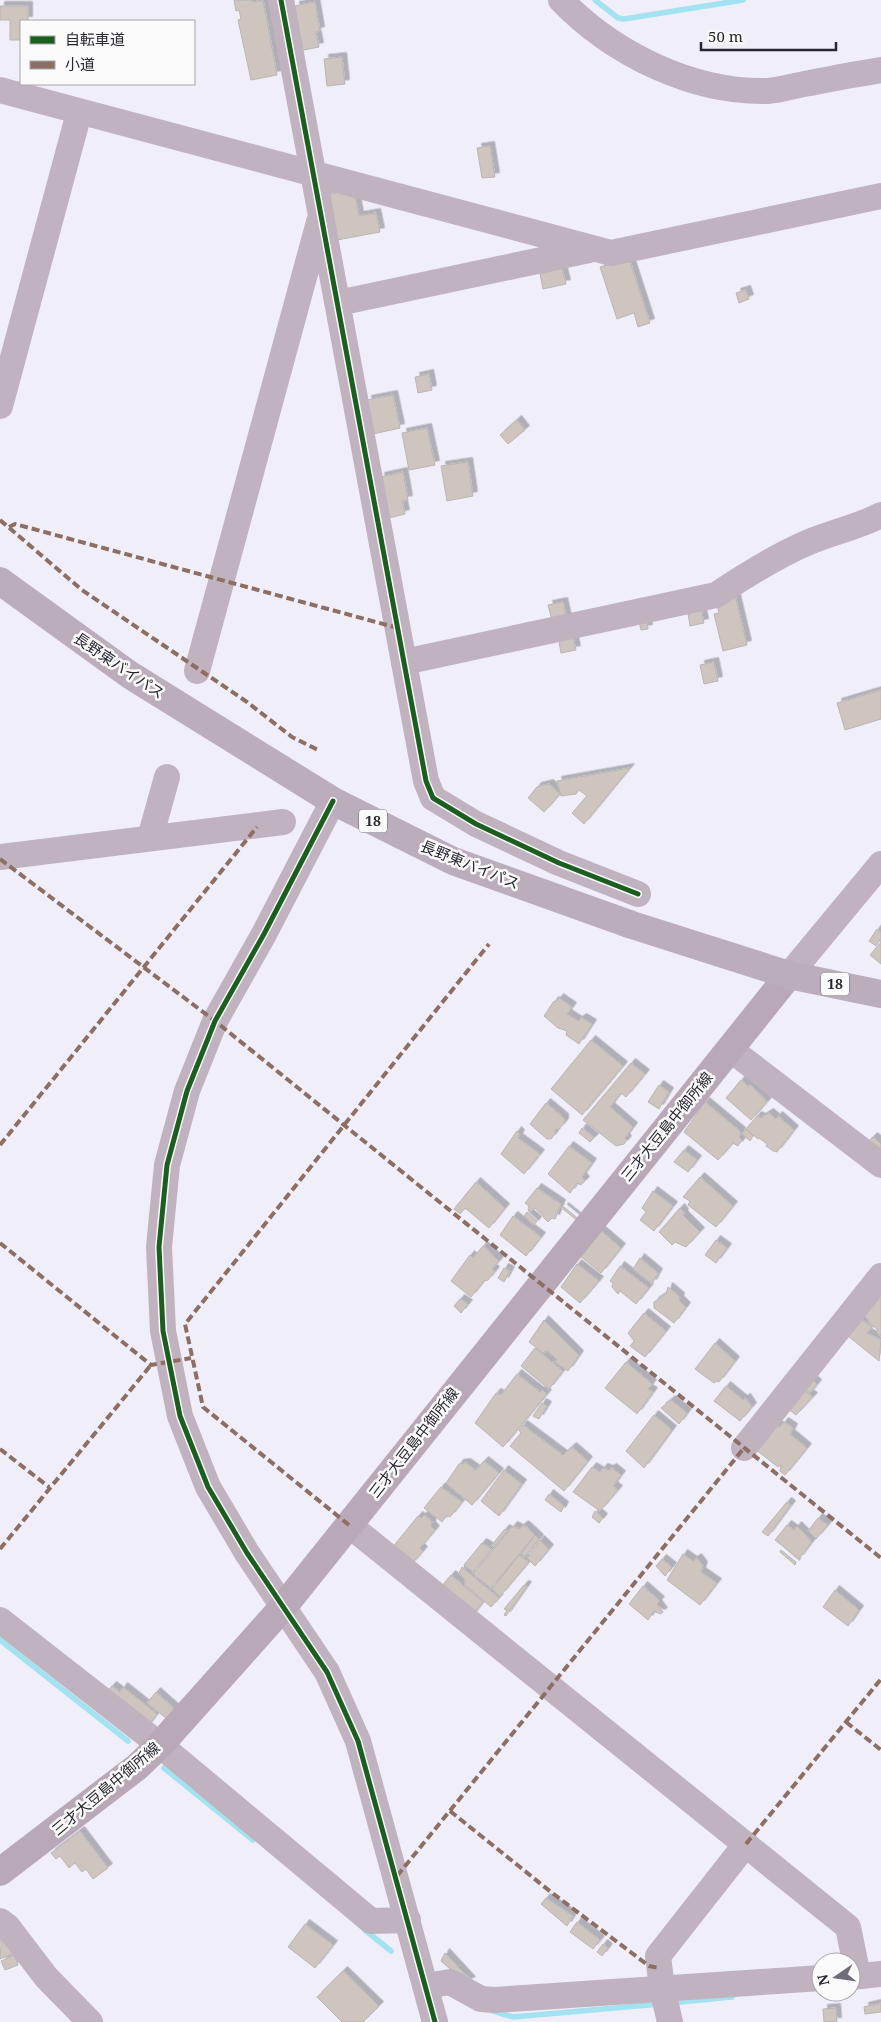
<svg xmlns="http://www.w3.org/2000/svg" width="881" height="2022" font-family="'Noto Serif','Noto Sans JP',serif">
<style>
.lines{fill:none;stroke-linecap:round;stroke-linejoin:round}
.stream{stroke:#a2e2f1;stroke-width:5.5}
.building{fill:#cdc5be;stroke:#bab5b5;filter:url(#shadow)}
.minor{stroke:#c0b2be;stroke-width:26}
.major{stroke:#b9a9b8;stroke-width:28}
.highway{stroke:#bcadbd;stroke-width:28}
.quiet{stroke:#8d6e63;stroke-width:4;stroke-dasharray:8 4;stroke-linecap:butt}
.cycleway-casing{stroke:#fafafa;stroke-width:8}
.cycleway{stroke:#1b5e20;stroke-width:5}
.labels{text-anchor:middle;stroke-width:5;stroke-linejoin:round;paint-order:stroke}
.shield{fill:#fafafa;stroke:#67666e;stroke-width:1}
.shield-label{font-size:14px;font-weight:bold;fill:#282632}
.street-label{font-size:15px;fill:#282632;stroke:#fafafa}
</style>
<defs>
<filter id="shadow"><feDropShadow dx="4.5" dy="-4.5" stdDeviation="0" flood-color="#0004"/></filter>
</defs>
<rect width="100%" height="100%" fill="#f0eef9"/>
<g class="lines">
<g class="stream">
<polyline points="595,0 618,18 624,19 743,0"/>
<polyline points="0,1640 128,1741"/>
<polyline points="164,1768 253,1840"/>
<polyline points="365,1930 391,1951"/>
<polyline points="671,2003 732,1997"/>
<polyline points="493,2011 513,2017 660,2004"/>
</g>
</g>
<g class="building">
<polygon points="234,0 252,0 253,2 263,0 277,75 251,80 238,20 241,19 239,10 236,11"/>
<polygon points="315,2 320,31 316,32 319,47 299,51 295,6"/>
<polygon points="0,6 28,6 28,21 21,21 21,40 10,40 10,20 0,20"/>
<polygon points="342,57 345,84 327,86 324,59"/>
<polygon points="490,146 495,177 482,178 477,148"/>
<polygon points="354,189 359,216 376,213 380,232 332,241 323,195"/>
<polygon points="629,258 650,323 638,327 634,313 617,319 600,267"/>
<polygon points="562,268 566,284 543,289 540,274"/>
<polygon points="746,290 749,299 739,303 736,293"/>
<polygon points="429,374 432,390 418,393 415,377"/>
<polygon points="393,395 400,428 373,434 367,400"/>
<polygon points="517,420 525,430 508,444 500,435"/>
<polygon points="427,428 435,465 409,470 402,433"/>
<polygon points="468,462 473,496 447,501 441,466"/>
<polygon points="403,472 408,500 402,501 405,514 389,518 380,477"/>
<polygon points="735,595 747,645 723,651 714,614 719,613 716,600"/>
<polygon points="563,602 567,620 553,624 548,605"/>
<polygon points="700,604 704,623 690,626 687,607"/>
<polygon points="647,620 648,629 641,630 639,621"/>
<polygon points="572,633 576,650 561,653 558,636"/>
<polygon points="714,662 718,681 704,684 700,665"/>
<polygon points="881,690 881,719 845,730 837,703"/>
<polygon points="630,768 584,824 572,813 587,796 579,790 576,794 561,796 557,781"/>
<polygon points="549,784 560,794 544,812 528,798 537,787"/>
<polygon points="877,929 881,932 881,938 876,946 869,941"/>
<polygon points="881,942 881,964 870,955"/>
<polygon points="559,998 572,1007 567,1014 578,1021 582,1018 592,1024 579,1044 566,1035 567,1031 558,1028 544,1016 554,1001 556,1002"/>
<polygon points="591,1040 623,1066 582,1115 551,1089"/>
<polygon points="631,1063 645,1074 626,1097 621,1093 610,1107 633,1127 625,1138 627,1140 624,1144 616,1146 583,1120"/>
<polygon points="741,1080 748,1086 750,1084 767,1102 751,1120 726,1098"/>
<polygon points="659,1085 669,1092 659,1109 648,1102"/>
<polygon points="705,1102 741,1132 739,1137 742,1140 738,1146 733,1143 718,1160 684,1132"/>
<polygon points="546,1103 564,1118 564,1123 559,1129 554,1130 556,1132 551,1139 547,1139 530,1124"/>
<polygon points="769,1113 776,1119 778,1116 794,1130 777,1152 773,1151 766,1146 767,1144 759,1138 758,1139 746,1129 757,1116 761,1118"/>
<polygon points="582,1128 594,1138 590,1142 579,1133"/>
<polygon points="746,1129 753,1136 750,1141 742,1134"/>
<polygon points="517,1131 520,1134 518,1138 540,1154 524,1174 501,1154"/>
<polygon points="873,1137 881,1144 881,1158 865,1145"/>
<polygon points="569,1146 592,1163 582,1177 585,1181 581,1185 577,1183 570,1193 548,1174"/>
<polygon points="684,1150 697,1160 688,1172 674,1162"/>
<polygon points="700,1177 733,1206 716,1227 688,1205 690,1201 683,1197"/>
<polygon points="476,1182 505,1208 489,1228 465,1208 460,1214 454,1209"/>
<polygon points="537,1188 561,1204 555,1219 552,1218 548,1222 535,1208 531,1212 528,1210 529,1206 525,1203"/>
<polygon points="653,1191 673,1206 654,1231 640,1220 646,1212 642,1208"/>
<polygon points="564,1207 580,1220 579,1222 563,1209"/>
<polygon points="680,1208 684,1213 683,1215 700,1232 686,1247 675,1242 672,1245 659,1232"/>
<polygon points="527,1212 537,1221 534,1225 524,1216"/>
<polygon points="513,1216 541,1237 526,1256 500,1235"/>
<polygon points="600,1230 621,1248 601,1273 579,1255"/>
<polygon points="716,1240 727,1248 716,1263 705,1255"/>
<polygon points="483,1246 499,1261 492,1269 495,1271 488,1280 484,1281 471,1297 451,1281 470,1255 473,1258"/>
<polygon points="640,1258 658,1273 652,1284 633,1269"/>
<polygon points="577,1264 599,1281 580,1303 561,1287"/>
<polygon points="620,1266 649,1288 636,1304 620,1291 618,1294 612,1287 613,1283 610,1281"/>
<polygon points="504,1268 510,1271 504,1282 498,1278"/>
<polygon points="668,1287 680,1297 679,1300 686,1307 674,1323 654,1308 654,1302 666,1294"/>
<polygon points="881,1288 881,1336 876,1332 878,1330 868,1322 869,1320 860,1313"/>
<polygon points="460,1299 468,1304 461,1313 454,1306"/>
<polygon points="644,1313 666,1331 645,1357 630,1346 634,1341 628,1333"/>
<polygon points="856,1315 872,1327 867,1333 881,1340 879,1361 843,1332"/>
<polygon points="544,1320 579,1355 568,1371 555,1362 557,1359 547,1351 543,1353 529,1342"/>
<polygon points="715,1343 735,1361 719,1382 717,1381 714,1383 695,1369"/>
<polygon points="535,1348 563,1371 549,1389 521,1366"/>
<polygon points="626,1362 652,1384 648,1389 653,1392 637,1414 605,1388"/>
<polygon points="517,1374 540,1392 543,1390 547,1394 503,1447 475,1423 496,1393 501,1395"/>
<polygon points="808,1376 817,1384 810,1393 801,1386"/>
<polygon points="726,1386 743,1400 746,1398 752,1407 740,1421 714,1401"/>
<polygon points="799,1386 813,1397 796,1415 783,1405"/>
<polygon points="671,1400 687,1413 679,1424 661,1408"/>
<polygon points="542,1403 547,1406 539,1419 533,1416"/>
<polygon points="654,1415 672,1430 644,1468 626,1451"/>
<polygon points="771,1421 780,1427 784,1422 793,1428 790,1434 807,1448 785,1475 780,1471 781,1465 778,1467 751,1446"/>
<polygon points="523,1425 563,1455 572,1447 588,1461 564,1491 510,1446 521,1433 519,1430"/>
<polygon points="484,1461 499,1473 472,1505 446,1483 459,1464 466,1463 476,1470"/>
<polygon points="592,1467 600,1472 603,1468 609,1470 612,1468 621,1475 613,1486 618,1490 600,1511 573,1492"/>
<polygon points="504,1470 522,1484 499,1516 481,1501"/>
<polygon points="441,1487 462,1502 450,1517 447,1515 442,1522 424,1508"/>
<polygon points="549,1494 564,1506 561,1512 545,1500"/>
<polygon points="787,1502 791,1505 768,1536 762,1532"/>
<polygon points="595,1511 603,1518 599,1523 592,1517"/>
<polygon points="424,1515 432,1521 431,1526 435,1530 420,1548 423,1551 411,1565 392,1548 418,1516 421,1518"/>
<polygon points="818,1518 828,1525 816,1539 808,1531"/>
<polygon points="524,1525 535,1535 491,1588 473,1574 513,1526 519,1529"/>
<polygon points="787,1525 794,1530 797,1526 808,1537 811,1543 799,1559 775,1540"/>
<polygon points="505,1529 508,1531 493,1548 491,1546"/>
<polygon points="535,1535 539,1539 525,1557 521,1554"/>
<polygon points="540,1540 549,1549 535,1566 527,1558"/>
<polygon points="482,1543 492,1549 473,1572 464,1565"/>
<polygon points="781,1550 796,1562 795,1565 780,1552"/>
<polygon points="683,1554 693,1561 697,1558 703,1566 701,1572 717,1583 700,1605 667,1580"/>
<polygon points="519,1555 529,1562 500,1596 492,1589"/>
<polygon points="662,1559 672,1567 665,1576 656,1566"/>
<polygon points="462,1567 499,1598 491,1607 465,1585 465,1580 459,1573"/>
<polygon points="451,1575 483,1602 472,1616 441,1587"/>
<polygon points="524,1585 527,1586 506,1616 504,1615 507,1610 504,1609"/>
<polygon points="643,1586 660,1601 657,1604 663,1612 660,1614 654,1611 648,1620 629,1604"/>
<polygon points="835,1590 859,1610 848,1626 823,1607"/>
<polygon points="112,1686 120,1692 123,1687 157,1714 147,1727 105,1694"/>
<polygon points="156,1692 175,1709 167,1719 147,1703"/>
<polygon points="80,1831 108,1868 93,1879 86,1869 82,1872 75,1863 69,1868 60,1856 56,1859 51,1853"/>
<polygon points="546,1898 573,1916 567,1926 541,1904"/>
<polygon points="577,1922 600,1940 593,1949 570,1932"/>
<polygon points="305,1924 333,1945 315,1968 288,1947"/>
<polygon points="0,1928 14,1953 0,1959 1,1945"/>
<polygon points="603,1944 608,1948 602,1956 597,1952"/>
<polygon points="445,1953 471,1981 466,1983 441,1961"/>
<polygon points="14,1955 18,1965 5,1970 1,1961"/>
<polygon points="343,1971 379,2006 363,2022 342,2022 317,1997"/>
<polygon points="881,2003 881,2012 865,2014 864,2007"/>
<polygon points="836,2008 837,2022 824,2022 823,2009"/>
</g>
<g class="lines">
<g class="minor">
<polyline points="281,0 426,781 433,798 476,824 559,863 638,894"/>
<path d="M 561,0 C 613,54 693,93 768,91 C 782,90 796,85 810,83 C 833,78 857,74 881,70"/>
<polyline points="0,90 611,253 881,196"/>
<polyline points="338,303 589,250"/>
<polyline points="0,406 79,113"/>
<path d="M 404,662 L 716,595 C 746,575 776,556 809,542 C 833,532 858,527 881,515"/>
<polyline points="197,671 319,222"/>
<polyline points="333,801 264,934 215,1021 187,1091 167,1165 159,1247 163,1331 180,1416 208,1487 247,1553 327,1672 358,1741 435,2022"/>
<polyline points="150,838 167,777"/>
<polyline points="0,857 283,822"/>
<polyline points="789,975 881,864"/>
<polyline points="730,1049 881,1165"/>
<polyline points="744,1448 881,1276"/>
<polyline points="349,1525 848,1927 858,1976"/>
<polyline points="0,1620 160,1745 371,1921 408,1920"/>
<polyline points="0,1921 8,1927 46,1977 90,2022"/>
<polyline points="851,1977 881,1974"/>
<polyline points="426,1986 450,1982 481,1999 495,2000 821,1978"/>
<polyline points="670,2022 662,1988 658,1956 746,1844"/>
</g>
<polyline class="major" points="0,1872 137,1767 160,1745 284,1606 789,975"/>
<polyline class="highway" points="0,581 130,675 333,801 453,861 632,925 789,975 881,994"/>
<g class="quiet">
<polyline points="0,520 82,590 247,702 292,737 318,750"/>
<polyline points="9,527 15,524 398,628"/>
<polyline points="0,859 215,1021 881,1558"/>
<polyline points="0,1145 257,827"/>
<polyline points="0,1243 151,1365 191,1358"/>
<polyline points="0,1449 49,1487"/>
<polyline points="349,1525 203,1407 185,1324 489,944"/>
<polyline points="0,1549 151,1365"/>
<polyline points="846,1722 881,1750"/>
<polyline points="450,1811 551,1892 649,1966 659,1968"/>
<polyline points="746,1844 881,1679"/>
<polyline points="397,1876 744,1448"/>
</g>
<defs>
<g id="cycleway">
<polyline points="281,0 426,781 433,798 476,824 559,863 638,894"/>
<polyline points="333,801 264,934 215,1021 187,1091 167,1165 159,1247 163,1331 180,1416 208,1487 247,1553 327,1672 358,1741 435,2022"/>
</g>
</defs>
<use href="#cycleway" class="cycleway-casing"/>
<use href="#cycleway" class="cycleway"/>
</g>
<g class="labels">
<g class="shield">
<rect x="359" y="809.5" width="28" height="23" rx="4"/>
<rect x="821" y="972.5" width="28" height="23" rx="4"/>
</g>
<g class="shield-label">
<text x="373" y="826">18</text>
<text x="835" y="989">18</text>
</g>
<g class="street-label">
<text transform="translate(119 666) rotate(34)" y="5">長野東バイパス</text>
<text transform="translate(470 865) rotate(22)" y="5">長野東バイパス</text>
<text transform="translate(667 1127) rotate(-51)" y="5">三才大豆島中御所線</text>
<text transform="translate(414 1443) rotate(-52)" y="5">三才大豆島中御所線</text>
<text transform="translate(106 1789) rotate(-40)" y="5">三才大豆島中御所線</text>
</g>
</g>
<rect x="20" y="20" width="175" height="65" fill="#fafafa" stroke="#a6a5aa"/>
<rect x="30" y="36" width="25" height="8" fill="#1b5e20" stroke="#a6a5aa"/>
<text x="65" y="45" font-size="15" fill="#282632">自転車道</text>
<rect x="30" y="61" width="25" height="8" fill="#8d6e63" stroke="#a6a5aa"/>
<text x="65" y="70" font-size="15" fill="#282632">小道</text>
<g transform="translate(836 1977) rotate(257)"><circle r="24" fill="#fafafa" stroke="#a6a5aa"/>
<path d="M0-4L9 19L0 12L-9 19Z" fill="#6e6c78"/>
<text y="-8" font-size="14" font-weight="bold" text-anchor="middle" fill="#282632">N</text>
</g>
<path d="M701 42v8h135v-8" fill="none" stroke="#282632" stroke-width="2.5"/>
<text x="708" y="42" font-size="15" fill="#282632" stroke="#fafafa" stroke-width="4" paint-order="stroke">50 m</text>
</svg>
